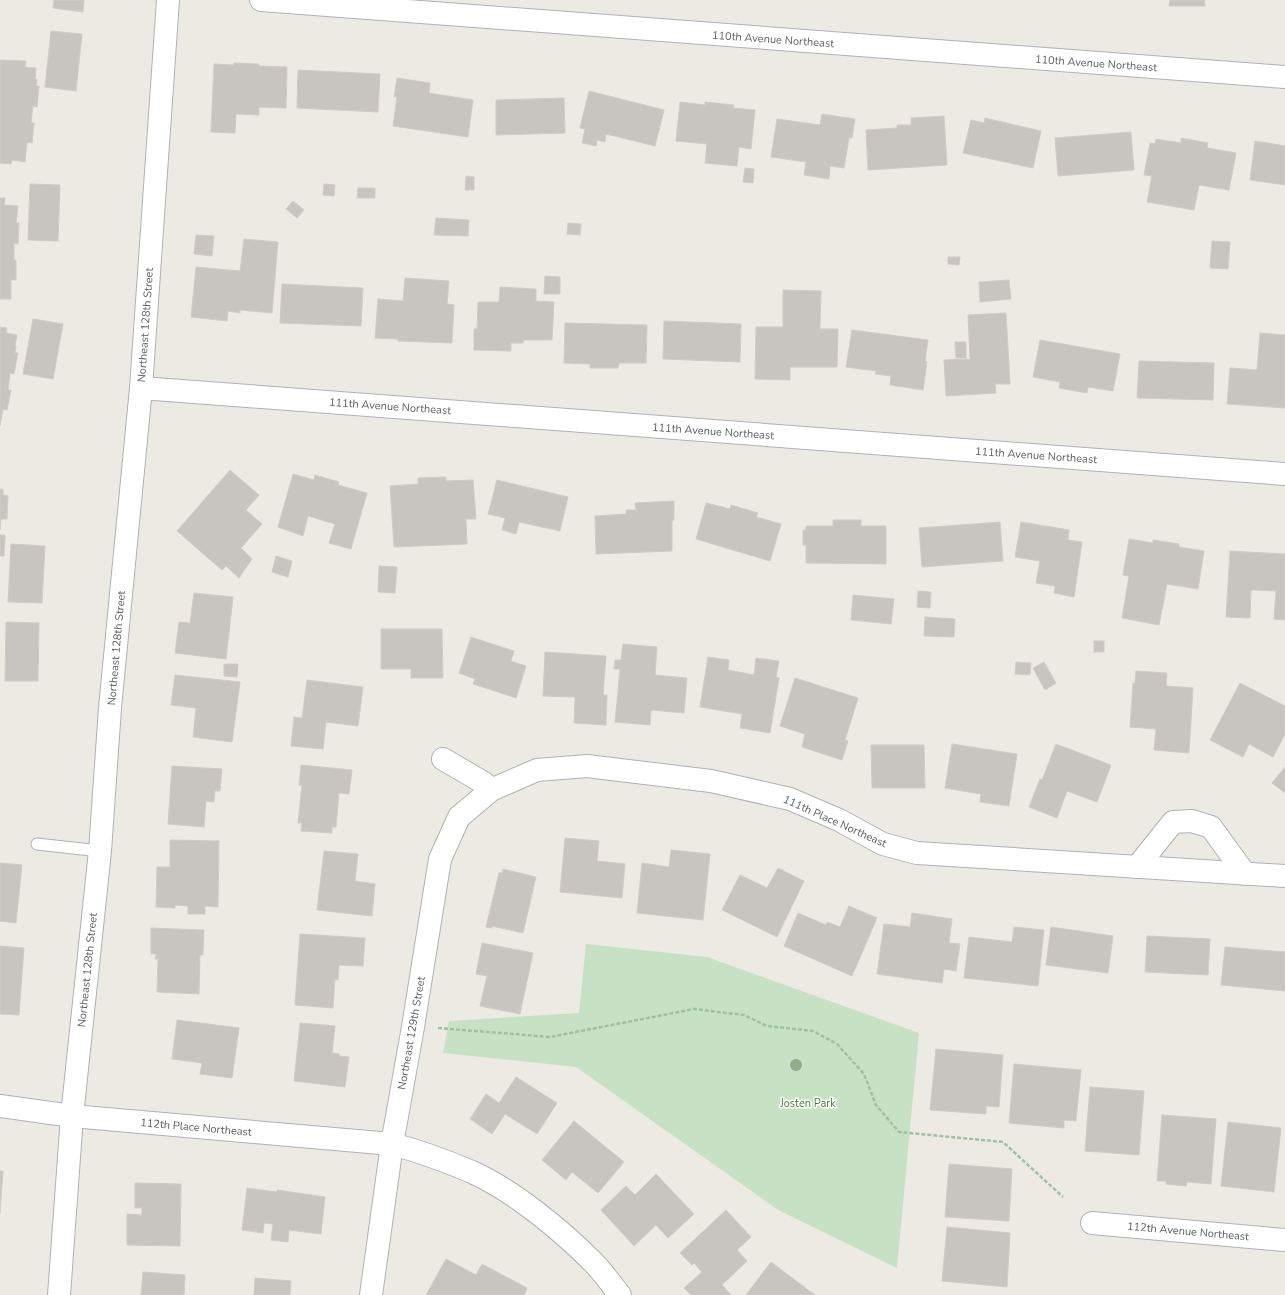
<svg xmlns="http://www.w3.org/2000/svg" width="1285" height="1295" font-family="'Nunito Sans',sans-serif">
<style>
.green{fill:#c7e1c4}
.building{fill:#c8c5c1;stroke:#d1cbc3}
.lines{fill:none;stroke-linecap:round;stroke-linejoin:round}
.service-casing{stroke:#afb2b5;stroke-width:13}
.minor-casing{stroke:#afb2b5;stroke-width:24}
.path{stroke:#9ec1a4;stroke-width:2.5;stroke-dasharray:4 2;stroke-linecap:butt}
.service{stroke:#fff;stroke-width:11}
.minor{stroke:#fff;stroke-width:22}
.tree{fill:#90af89}
.labels{text-anchor:middle;stroke-width:3;stroke-linejoin:round;paint-order:stroke}
.street-label{font-size:11px;fill:#5c6063;stroke:#fff}
.park-label{font-size:11px;fill:#447f3f;stroke:#fff}
</style>
<rect width="100%" height="100%" fill="#edeae4"/>
<polygon class="green" points="586,944 707,957 919,1033 897,1268 778,1210 576,1067 443,1053 449,1021 579,1013"/>
<g class="building">
<polygon points="54,0 84,0 83,12 53,8"/>
<polygon points="1170,0 1204,0 1205,6 1169,6"/>
<polygon points="51,31 82,34 76,91 45,87"/>
<polygon points="0,60 26,61 25,67 36,68 35,79 37,79 36,86 39,86 37,107 33,106 31,123 34,123 32,143 27,142 25,162 12,160 11,164 0,163"/>
<polygon points="234,63 259,64 259,66 287,67 286,108 259,107 259,115 236,114 235,133 211,132 214,64 234,65"/>
<polygon points="298,70 380,74 378,112 297,108"/>
<polygon points="397,78 430,83 429,93 473,100 468,137 393,126 397,97 394,97"/>
<polygon points="589,91 664,110 655,146 606,134 605,142 597,140 596,146 582,143 585,129 580,128"/>
<polygon points="564,98 565,133 496,135 496,100"/>
<polygon points="680,102 705,105 705,102 734,105 733,108 755,110 751,149 739,147 737,166 705,163 707,144 676,141"/>
<polygon points="822,114 855,119 852,138 849,138 844,168 830,166 829,179 804,175 806,162 771,157 777,119 820,125"/>
<polygon points="944,116 947,165 868,170 866,130 897,128 897,125 911,125 911,118"/>
<polygon points="985,118 1041,131 1033,168 963,153 971,120 984,123"/>
<polygon points="1131,132 1134,170 1058,176 1055,138"/>
<polygon points="1181,138 1208,143 1207,148 1236,153 1229,190 1199,185 1194,210 1147,202 1152,176 1144,175 1150,143 1155,144 1156,139 1181,143"/>
<polygon points="1255,141 1285,146 1285,185 1250,180"/>
<polygon points="745,168 754,169 753,183 743,182"/>
<polygon points="466,176 474,177 474,190 465,190"/>
<polygon points="30,184 60,185 58,241 28,240"/>
<polygon points="324,184 335,185 334,196 323,195"/>
<polygon points="358,188 375,188 375,198 357,198"/>
<polygon points="0,198 5,198 4,205 18,206 16,223 19,223 18,244 14,243 14,260 16,260 16,280 11,280 11,299 0,299"/>
<polygon points="293,201 304,210 297,218 286,209"/>
<polygon points="436,218 469,220 468,236 434,235"/>
<polygon points="568,223 581,224 580,235 567,234"/>
<polygon points="196,235 214,236 212,256 194,254"/>
<polygon points="244,239 278,242 272,313 240,310 240,313 228,311 227,321 191,317 196,267 240,271"/>
<polygon points="1212,241 1230,242 1228,269 1210,268"/>
<polygon points="948,257 960,257 959,265 948,264"/>
<polygon points="545,276 560,277 560,294 544,294"/>
<polygon points="405,278 449,281 447,304 454,305 452,343 398,341 398,339 375,338 378,299 403,301"/>
<polygon points="1009,280 1011,299 980,302 979,282"/>
<polygon points="282,284 363,288 361,326 280,323"/>
<polygon points="500,287 536,289 536,301 554,302 552,340 524,340 523,343 511,343 511,351 474,350 474,329 477,329 478,302 499,302"/>
<polygon points="783,290 821,291 820,329 838,329 837,367 790,367 790,380 755,379 756,327 783,327"/>
<polygon points="1006,313 1010,384 995,384 996,393 946,396 944,360 970,359 968,315"/>
<polygon points="33,319 63,324 53,379 23,374"/>
<polygon points="664,321 741,324 740,362 663,359"/>
<polygon points="565,323 647,325 646,363 619,363 618,368 590,368 590,364 564,363"/>
<polygon points="0,327 7,328 6,333 17,335 15,346 16,346 15,353 18,353 14,374 10,373 8,390 11,390 7,410 3,409 0,426"/>
<polygon points="852,330 928,340 925,361 927,362 923,390 890,385 891,376 875,374 876,371 846,367"/>
<polygon points="1260,333 1285,335 1285,408 1227,404 1230,368 1257,370"/>
<polygon points="1040,340 1120,354 1113,391 1088,387 1087,393 1059,388 1060,382 1033,377"/>
<polygon points="955,342 966,342 966,358 956,358"/>
<polygon points="1139,361 1214,363 1213,400 1137,398"/>
<polygon points="230,470 259,495 246,510 262,524 241,548 252,559 239,578 226,566 222,570 177,531"/>
<polygon points="293,474 314,480 315,475 339,482 338,485 367,493 351,549 329,543 335,524 308,516 303,536 278,527"/>
<polygon points="446,477 446,481 473,480 476,519 466,519 467,544 394,547 390,486 418,484 418,478"/>
<polygon points="497,480 568,497 560,531 519,522 516,534 502,530 505,518 488,514"/>
<polygon points="0,489 3,489 3,495 8,496 7,519 1,519 0,530"/>
<polygon points="674,501 674,520 672,520 672,551 596,554 595,516 626,514 626,510 636,510 635,503"/>
<polygon points="706,503 730,509 731,505 758,513 756,517 781,524 770,561 696,539"/>
<polygon points="833,520 861,520 861,526 886,526 886,564 806,563 806,545 803,545 803,530 806,530 806,526 833,526"/>
<polygon points="1000,522 1003,561 922,567 919,528"/>
<polygon points="1021,522 1069,530 1068,540 1082,542 1074,597 1054,593 1055,586 1036,583 1040,561 1015,557"/>
<polygon points="0,535 5,535 4,556 0,556"/>
<polygon points="1129,539 1153,543 1153,540 1179,544 1179,547 1204,551 1198,589 1167,584 1159,625 1122,618 1129,576 1123,575"/>
<polygon points="11,544 45,546 42,603 8,602"/>
<polygon points="1230,551 1285,554 1285,620 1274,619 1276,591 1251,590 1250,618 1226,617"/>
<polygon points="276,556 292,561 288,577 272,572"/>
<polygon points="379,566 397,567 395,593 378,592"/>
<polygon points="918,591 931,592 930,608 917,607"/>
<polygon points="194,593 233,597 226,659 175,653 179,622 190,623"/>
<polygon points="853,595 894,599 891,624 851,620"/>
<polygon points="925,617 955,619 954,637 924,636"/>
<polygon points="6,622 39,623 38,681 5,681"/>
<polygon points="381,629 442,629 443,678 411,678 411,669 381,669"/>
<polygon points="471,637 514,651 511,661 526,666 516,698 473,684 475,679 459,673"/>
<rect x="1094" y="641" width="10" height="11"/>
<polygon points="623,644 657,647 655,675 687,678 684,713 651,710 650,725 615,722 620,669 614,669 615,660 621,660"/>
<polygon points="545,652 606,656 603,695 607,695 606,725 574,723 575,697 543,696"/>
<polygon points="708,657 729,660 728,670 754,675 756,658 779,661 776,677 779,678 770,733 740,728 742,714 700,707"/>
<polygon points="1016,662 1031,663 1030,675 1015,674"/>
<polygon points="1044,662 1056,683 1045,690 1033,668"/>
<polygon points="224,664 238,664 237,677 224,676"/>
<polygon points="1136,671 1167,673 1166,686 1193,688 1189,753 1154,750 1156,729 1130,727 1133,683 1135,683"/>
<polygon points="175,675 240,682 232,742 193,737 196,708 171,705"/>
<polygon points="795,678 858,698 845,740 848,741 842,760 802,747 805,734 780,726"/>
<polygon points="307,680 363,687 358,726 326,722 323,749 291,746 294,717 302,718"/>
<polygon points="1240,683 1285,706 1285,734 1273,757 1249,744 1243,757 1210,740"/>
<polygon points="952,744 1017,754 1009,806 980,802 981,794 945,788"/>
<polygon points="1056,744 1111,765 1097,802 1067,791 1057,818 1029,807 1040,779 1042,780"/>
<polygon points="871,745 924,745 925,788 872,788"/>
<polygon points="301,765 352,770 349,794 339,793 336,827 332,827 332,833 301,831 302,823 298,823 302,785 299,785"/>
<polygon points="172,766 222,769 220,791 215,791 214,802 206,801 204,827 168,824"/>
<polygon points="1285,767 1285,793 1272,783"/>
<polygon points="565,838 599,841 597,861 625,864 622,898 560,892"/>
<polygon points="170,840 219,841 218,907 205,906 205,914 188,914 188,906 175,905 175,908 156,907 157,867 170,867"/>
<polygon points="671,850 710,854 703,920 637,913 642,863 669,867"/>
<polygon points="324,851 358,854 355,881 375,884 372,916 317,910"/>
<polygon points="0,863 22,865 16,923 0,921"/>
<polygon points="778,868 804,881 777,937 722,910 740,875 767,888"/>
<polygon points="503,869 536,877 523,933 492,926 492,928 486,927 499,873 502,873"/>
<polygon points="849,906 877,918 852,976 784,946 798,913 826,925 827,922 840,927"/>
<polygon points="912,913 952,919 949,943 960,944 956,971 944,969 942,983 877,974 884,924 910,927"/>
<polygon points="1014,927 1044,930 1038,986 964,978 969,937 1012,942"/>
<polygon points="1051,927 1113,936 1108,973 1046,965"/>
<polygon points="151,928 204,930 203,955 200,955 199,994 157,992 158,959 155,959 156,954 151,954"/>
<polygon points="300,934 365,938 363,966 339,965 338,980 335,979 333,1008 295,1005"/>
<polygon points="1147,936 1210,939 1208,975 1145,972"/>
<polygon points="482,943 533,953 520,1014 480,1006 487,976 476,974"/>
<polygon points="0,946 24,948 19,1015 0,1014"/>
<polygon points="1225,947 1285,952 1285,991 1221,985"/>
<polygon points="177,1020 239,1028 232,1078 200,1074 202,1063 172,1059"/>
<polygon points="300,1023 335,1026 332,1053 339,1054 339,1056 349,1057 345,1087 294,1081"/>
<polygon points="936,1049 1003,1055 999,1107 986,1106 986,1114 930,1110"/>
<polygon points="1014,1064 1081,1070 1076,1121 1064,1120 1064,1128 1009,1123"/>
<polygon points="516,1077 557,1103 537,1134 505,1114 492,1134 470,1119 486,1094 499,1103"/>
<polygon points="1090,1087 1144,1091 1139,1155 1085,1151"/>
<polygon points="1162,1115 1216,1119 1211,1184 1187,1182 1186,1186 1166,1184 1166,1181 1157,1181"/>
<polygon points="574,1121 624,1162 598,1193 572,1172 566,1180 542,1160"/>
<polygon points="1228,1122 1281,1128 1274,1192 1221,1186"/>
<polygon points="949,1164 1012,1169 1009,1221 945,1217"/>
<polygon points="0,1171 3,1171 0,1213"/>
<polygon points="656,1174 694,1214 668,1238 656,1225 634,1246 601,1210 626,1186 635,1195"/>
<polygon points="135,1183 181,1184 180,1246 127,1245 127,1214 142,1215 142,1208 135,1208"/>
<polygon points="247,1188 277,1192 277,1190 325,1197 321,1234 289,1230 288,1242 271,1240 273,1224 264,1223 263,1233 242,1230"/>
<polygon points="726,1210 751,1237 737,1250 747,1261 722,1285 731,1295 691,1295 684,1288 702,1272 694,1263 692,1265 680,1253"/>
<polygon points="947,1227 1010,1233 1007,1287 942,1281"/>
<polygon points="446,1259 476,1275 482,1264 527,1288 524,1295 426,1295"/>
<polygon points="771,1262 815,1295 746,1295"/>
<polygon points="143,1272 185,1275 184,1295 141,1295"/>
<polygon points="255,1278 291,1281 290,1295 254,1295"/>
</g>
<g class="lines">
<defs>
<polyline id="service" points="37,844 100,851"/>
<g id="minor">
<polyline points="261,0 1285,77"/>
<polyline points="141,388 1285,474"/>
<polyline points="443,759 484,783 491,790"/>
<polyline points="1137,867 1173,822 1192,821 1211,827 1245,874"/>
<path d="M 0,1106 L 72,1116 L 392,1144 C 419,1151 446,1161 472,1172 C 514,1191 561,1230 593,1262 C 603,1272 611,1284 620,1295"/>
<polyline points="1092,1223 1285,1240"/>
<polyline points="59,1295 72,1116 100,851 110,708 141,388 168,0"/>
<polyline points="371,1295 392,1144 413,1027 440,859 459,817 491,790 537,770 587,766 711,781 790,799 839,820 883,844 917,853 1285,876"/>
</g>
</defs>
<use href="#service" class="service-casing"/>
<use href="#minor" class="minor-casing"/>
<polyline class="path" points="438,1028 550,1037 694,1009 744,1015 767,1026 813,1031 837,1044 864,1074 876,1105 899,1132 1003,1142 1063,1197"/>
<use href="#service" class="service"/>
<use href="#minor" class="minor"/>
</g>
<circle class="tree" cx="796" cy="1065" r="6"/>
<g class="labels">
<g class="street-label">
<text transform="translate(773 39) rotate(4)" y="4">110th Avenue Northeast</text>
<text transform="translate(1096 63) rotate(4)" y="4">110th Avenue Northeast</text>
<text transform="translate(145 325) rotate(-86)" y="4">Northeast 128th Street</text>
<text transform="translate(390 406) rotate(4)" y="4">111th Avenue Northeast</text>
<text transform="translate(713 431) rotate(4)" y="4">111th Avenue Northeast</text>
<text transform="translate(1036 455) rotate(4)" y="4">111th Avenue Northeast</text>
<text transform="translate(116 648) rotate(-85)" y="4">Northeast 128th Street</text>
<text transform="translate(835 821) rotate(24)" y="4">111th Place Northeast</text>
<text transform="translate(87 970) rotate(-84)" y="4">Northeast 128th Street</text>
<text transform="translate(411 1033) rotate(-80)" y="4">Northeast 129th Street</text>
<text transform="translate(196 1127) rotate(5)" y="4">112th Place Northeast</text>
<text transform="translate(1188 1231) rotate(5)" y="4">112th Avenue Northeast</text>
</g>
<g class="park-label">
<text x="808" y="1107">Josten Park</text>
</g>
</g>
</svg>
